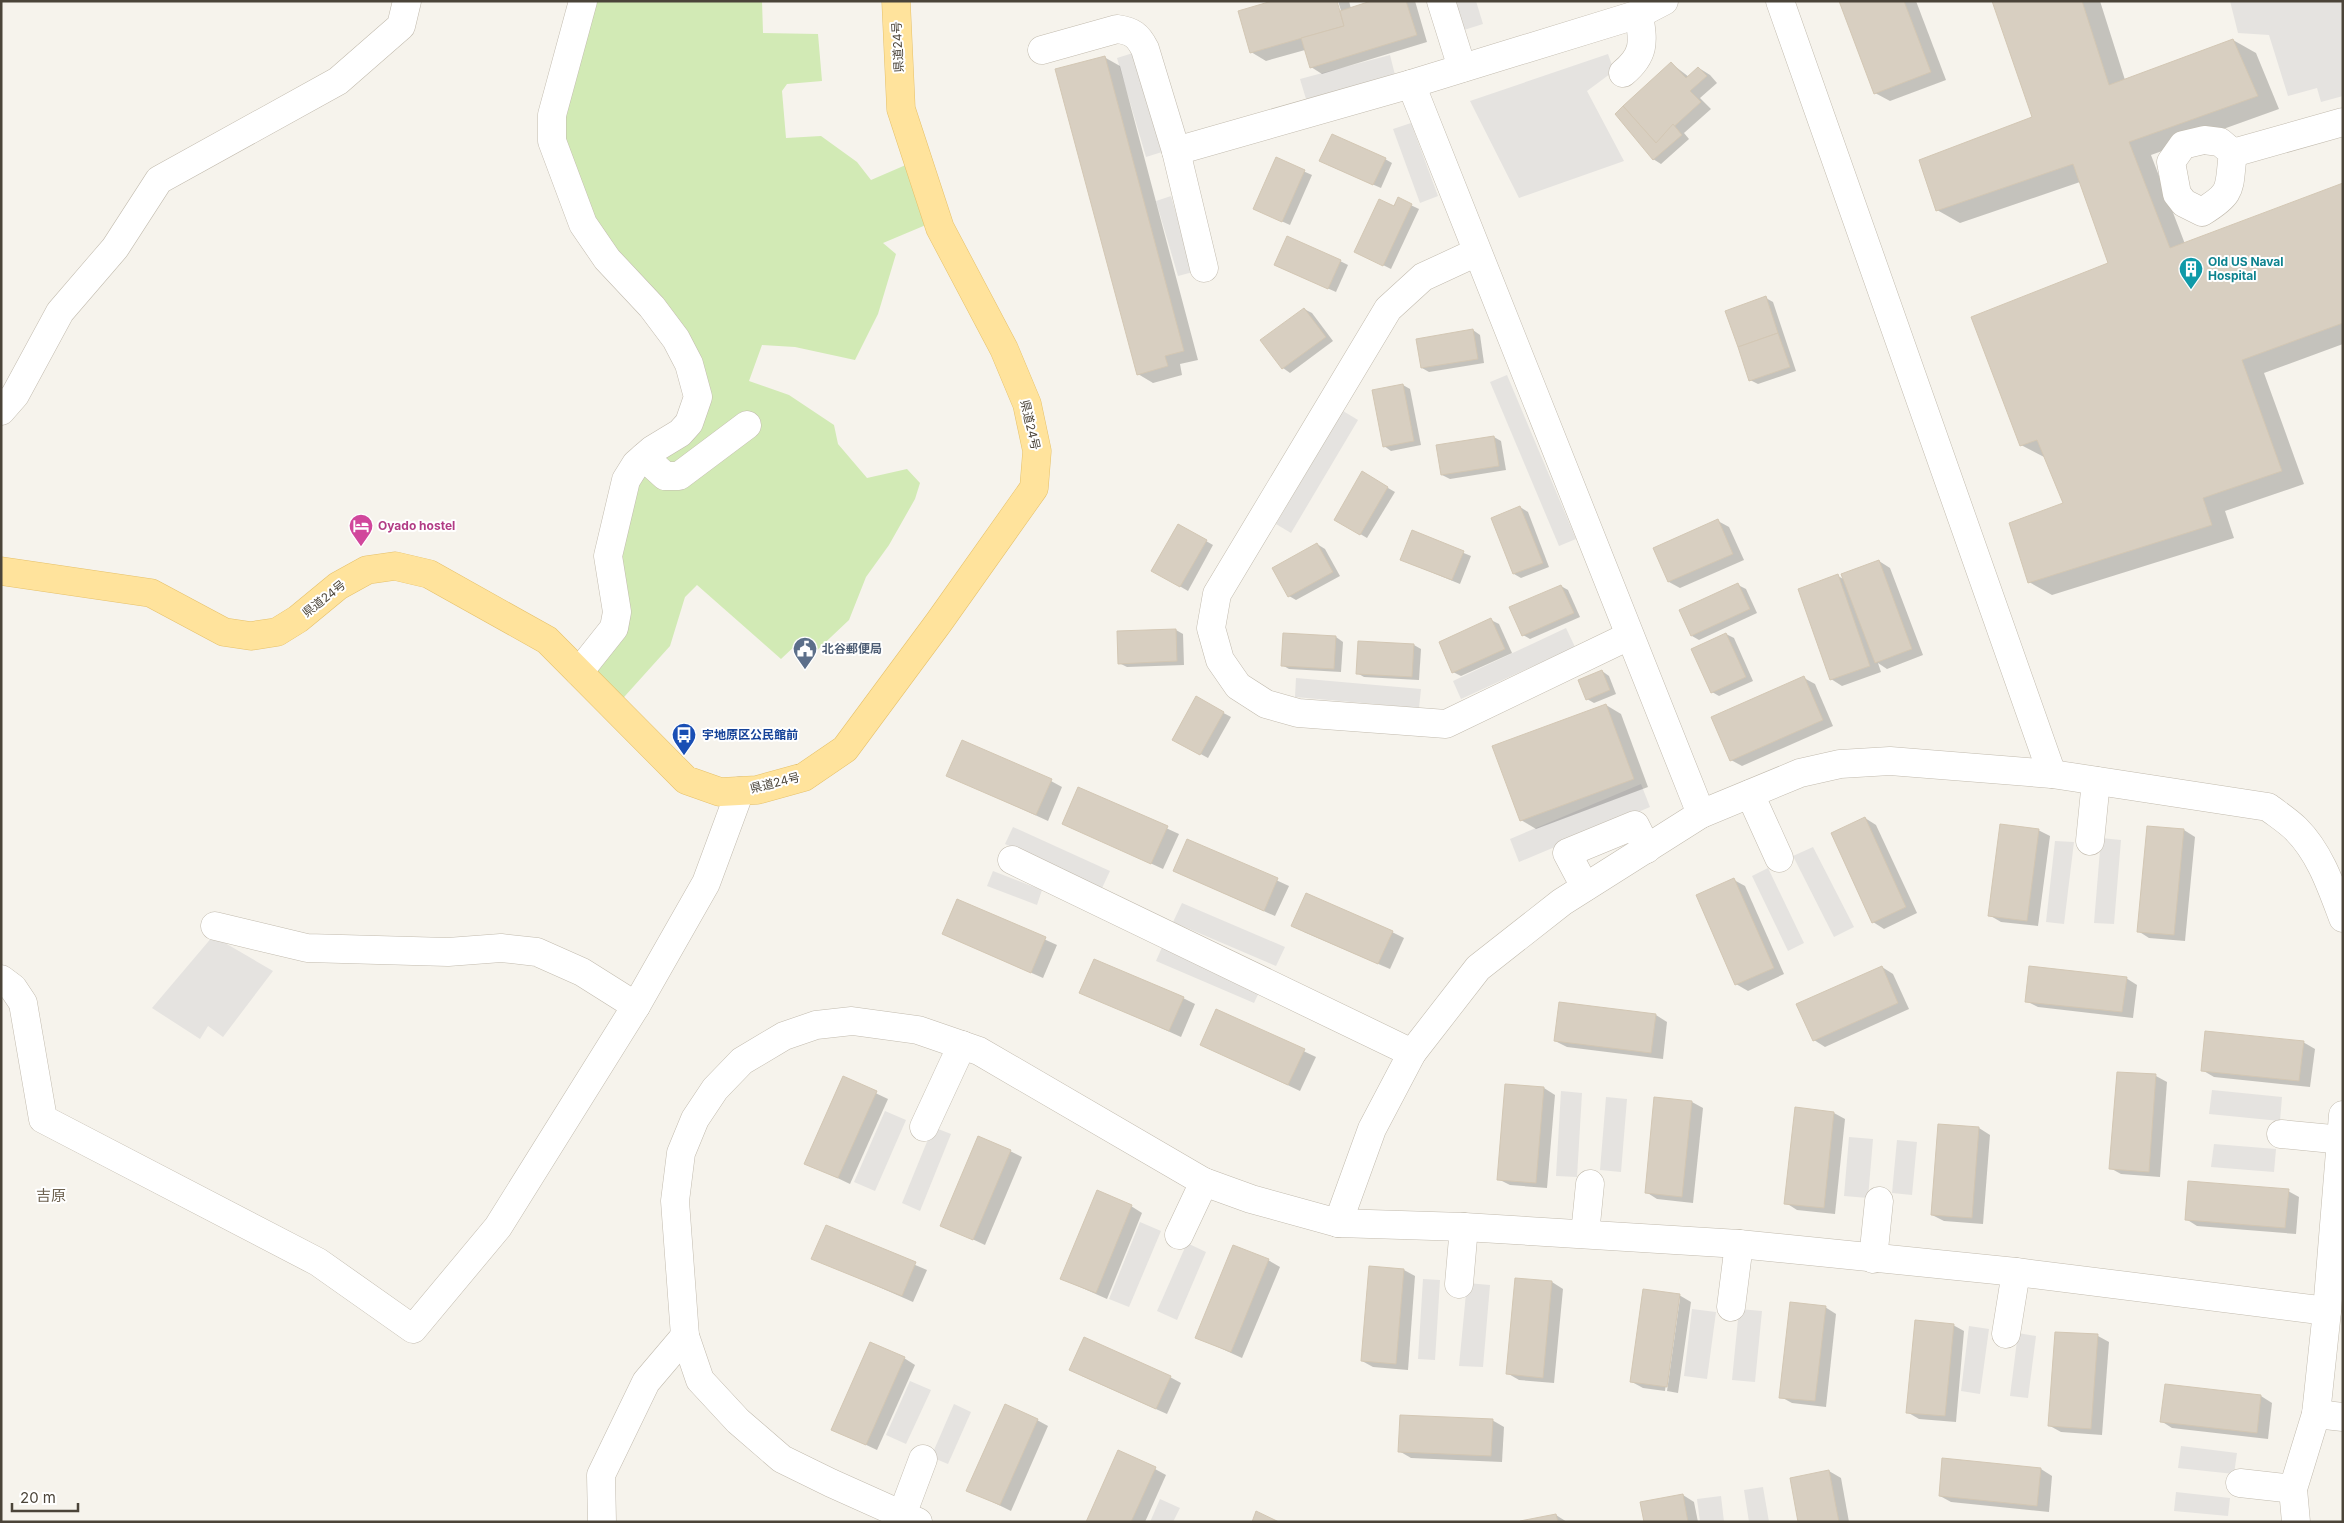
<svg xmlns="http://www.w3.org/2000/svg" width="2344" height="1523" font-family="Inter,'Noto Sans JP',sans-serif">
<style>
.green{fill:#d2eab5}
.parking{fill:#e5e3e0}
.shadow{fill:#0003}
.building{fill:#d8cfc1;stroke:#d3c7b4}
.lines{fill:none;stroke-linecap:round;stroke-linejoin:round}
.minor-casing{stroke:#c2bbae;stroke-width:29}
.major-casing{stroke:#e6c16a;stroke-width:29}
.minor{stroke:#fff;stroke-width:28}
.major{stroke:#ffe39c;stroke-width:28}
.labels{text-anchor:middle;stroke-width:4;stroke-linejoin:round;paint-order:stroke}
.street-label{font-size:12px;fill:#4b4439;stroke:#fff}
.culture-label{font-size:12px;font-weight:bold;fill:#0d838f;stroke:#fff;text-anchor:start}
.hotel-label{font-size:12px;font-weight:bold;fill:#b23c85;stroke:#fff;text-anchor:start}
.service-label{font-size:12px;font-weight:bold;fill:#4e5e75;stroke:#fff;text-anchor:start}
.transit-label{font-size:12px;font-weight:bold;fill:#164399;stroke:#fff;text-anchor:start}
.quarter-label{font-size:15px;fill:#6e6250;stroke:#fff}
</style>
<rect width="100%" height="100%" fill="#f6f3ec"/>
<polygon class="green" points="593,1 762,1 763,33 818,34 822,81 787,84 782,91 786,138 821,136 857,162 871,180 915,161 933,222 883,243 896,254 878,314 855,360 795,347 762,345 749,381 789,395 834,425 838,444 867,478 907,469 920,483 915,499 889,545 866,577 849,620 813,654 798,643 781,659 697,585 685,597 670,646 616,706 580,671 611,634 624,491 698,391 599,247 562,141 574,70"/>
<g class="parking">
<polygon points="1455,1 1476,1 1483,24 1464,30"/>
<polygon points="2230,1 2343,1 2343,96 2321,102 2317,88 2288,96 2269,35 2238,33"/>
<polygon points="1133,53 1162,152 1146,157 1117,58"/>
<polygon points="1608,54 1614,71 1587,91 1624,161 1519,198 1470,101"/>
<polygon points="1390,55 1395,75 1306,99 1300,79"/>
<polygon points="1411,123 1438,196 1420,203 1393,129"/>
<polygon points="1171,196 1193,272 1178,276 1156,201"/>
<polygon points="1507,375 1576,539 1559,546 1490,382"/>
<polygon points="1343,411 1358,420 1291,533 1276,524"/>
<polygon points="1566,628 1575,647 1461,699 1453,681"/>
<polygon points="1296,678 1421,689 1419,708 1295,697"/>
<polygon points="1641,784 1650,807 1519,862 1510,839"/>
<polygon points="1013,827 1110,871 1102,888 1005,844"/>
<polygon points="2101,838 2121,840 2114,924 2094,923"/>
<polygon points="2055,841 2074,842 2064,924 2046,922"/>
<polygon points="1813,847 1854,927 1834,937 1793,856"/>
<polygon points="1768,868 1804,943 1788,951 1752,876"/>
<polygon points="993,871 1042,890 1037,905 987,886"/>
<polygon points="1182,903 1285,947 1276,966 1173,922"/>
<polygon points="213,936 273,971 223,1037 208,1026 200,1039 152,1008"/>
<polygon points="1163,945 1261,988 1254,1003 1156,961"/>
<polygon points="2212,1090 2282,1097 2280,1121 2209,1114"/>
<polygon points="1561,1091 1582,1093 1577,1177 1556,1176"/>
<polygon points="1606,1097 1627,1099 1621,1172 1600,1170"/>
<polygon points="885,1111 906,1120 875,1191 854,1182"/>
<polygon points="933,1127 951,1134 920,1211 902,1203"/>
<polygon points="1849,1137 1873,1139 1868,1198 1844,1196"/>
<polygon points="1897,1140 1917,1142 1912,1195 1892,1193"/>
<polygon points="2214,1144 2276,1149 2274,1172 2211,1167"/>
<polygon points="1140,1222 1161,1231 1129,1307 1109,1299"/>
<polygon points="1187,1243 1206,1252 1177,1320 1157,1311"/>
<polygon points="1423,1279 1440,1280 1435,1360 1418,1359"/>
<polygon points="1467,1283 1490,1285 1483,1367 1459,1366"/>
<polygon points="1692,1309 1716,1312 1707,1379 1684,1376"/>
<polygon points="1739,1309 1762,1311 1755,1382 1732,1380"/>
<polygon points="1969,1326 1989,1329 1980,1394 1961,1391"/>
<polygon points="2018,1333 2036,1336 2028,1398 2010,1396"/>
<polygon points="910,1381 931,1390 906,1444 886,1435"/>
<polygon points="954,1404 971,1412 948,1464 931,1457"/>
<polygon points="2181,1446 2237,1453 2234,1474 2178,1468"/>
<polygon points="1763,1487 1769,1522 1749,1522 1744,1490"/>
<polygon points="2176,1492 2230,1498 2228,1516 2174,1511"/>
<polygon points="1721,1496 1724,1522 1700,1522 1697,1499"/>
<polygon points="1160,1499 1180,1508 1173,1522 1150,1522"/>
</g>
<g class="shadow">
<polygon points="1338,1 1349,1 1351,9 1375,1 1415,1 1427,42 1322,74 1311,67 1305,50 1266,61 1251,52 1343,17"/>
<polygon points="1840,1 1916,1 1946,80 1890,101 1875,93"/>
<polygon points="1993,1 2100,1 2125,80 2233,40 2256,53 2279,109 2151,155 2185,244 2343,185 2343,344 2264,373 2304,484 2225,511 2234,538 2052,595 2029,582 2064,504 2046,458 2021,445 2109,264 2080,182 1960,223 1937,210 2034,118"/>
<polygon points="1104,57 1120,66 1198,360 1180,364 1182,375 1153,383 1138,374"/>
<polygon points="1672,64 1689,77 1699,68 1710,75 1717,83 1700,98 1711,109 1684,133 1689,139 1661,164 1653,159"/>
<polygon points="1276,159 1312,175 1290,225 1254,209"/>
<polygon points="1385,159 1392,163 1381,188 1328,165"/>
<polygon points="1398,199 1419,209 1391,269 1363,255"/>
<polygon points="1340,261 1348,265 1336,292 1275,265"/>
<polygon points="1766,298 1773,302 1796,371 1758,384 1750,380"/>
<polygon points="1304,309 1312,313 1333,341 1290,373 1283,368 1262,341"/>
<polygon points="1473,330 1480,335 1484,363 1429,372 1422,368"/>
<polygon points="1403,385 1410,389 1421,445 1391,451 1384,446"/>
<polygon points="1494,437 1501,441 1506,470 1450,479 1442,475"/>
<polygon points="1362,473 1395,492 1367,538 1335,519"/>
<polygon points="1520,507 1528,512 1549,567 1521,578 1514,574"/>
<polygon points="1718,521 1729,527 1744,560 1680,588 1669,582 1654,549"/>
<polygon points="1178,525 1213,545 1188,591 1152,570"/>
<polygon points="1413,532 1471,556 1460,584 1409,563"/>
<polygon points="1317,544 1325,549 1340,576 1296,600 1289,596"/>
<polygon points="1879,561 1890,568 1923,655 1887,669 1878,663 1881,672 1842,686 1831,679 1838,576 1845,580"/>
<polygon points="1738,585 1746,589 1757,613 1699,640 1692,636"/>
<polygon points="1561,586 1568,590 1580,617 1530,639 1523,635"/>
<polygon points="1491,620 1499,624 1512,653 1461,676 1453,672"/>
<polygon points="1176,630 1183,634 1184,665 1127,667 1119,663"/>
<polygon points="1726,634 1734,638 1753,681 1719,696 1712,692"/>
<polygon points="1336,637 1343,642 1341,672 1289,669 1282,665"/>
<polygon points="1414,645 1421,649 1419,680 1364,677 1357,673"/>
<polygon points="1602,671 1609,676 1616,694 1594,703 1587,699"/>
<polygon points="1804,678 1815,684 1833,726 1742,766 1731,760"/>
<polygon points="1196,698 1231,717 1208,758 1173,739"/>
<polygon points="1606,705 1621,714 1648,787 1536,829 1521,820"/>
<polygon points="948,775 1051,781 1062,787 1048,821"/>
<polygon points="1079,788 1179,834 1163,869 1063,823"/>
<polygon points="1865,818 1876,825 1917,913 1884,929 1873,922"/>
<polygon points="2038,830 2050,836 2038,926 2001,922 1989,915"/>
<polygon points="2184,830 2195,837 2185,941 2149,938 2138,931"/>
<polygon points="1188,840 1289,886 1275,916 1174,871"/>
<polygon points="1734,880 1745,886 1784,974 1748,991 1736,984"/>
<polygon points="957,900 1057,945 1043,978 943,934"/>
<polygon points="1304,932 1392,932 1404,938 1390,969"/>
<polygon points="1882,967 1893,974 1909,1009 1825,1047 1814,1040"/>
<polygon points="2126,978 2137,985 2133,1018 2038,1007 2026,1001"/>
<polygon points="1081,992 1183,998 1195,1004 1181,1037"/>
<polygon points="1560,1004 1656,1015 1667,1022 1663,1059 1567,1047 1555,1041"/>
<polygon points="1217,1010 1316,1057 1300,1091 1201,1044"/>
<polygon points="2303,1042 2315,1049 2310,1087 2214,1077 2202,1070"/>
<polygon points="2156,1076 2167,1082 2160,1177 2121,1174 2110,1168"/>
<polygon points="844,1078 888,1099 850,1184 806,1163"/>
<polygon points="1506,1085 1544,1088 1555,1095 1547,1188 1510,1185 1498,1179"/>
<polygon points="1692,1102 1703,1108 1693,1203 1657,1199 1646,1192"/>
<polygon points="1834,1113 1845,1119 1835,1214 1797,1210 1786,1203"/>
<polygon points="1940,1125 1979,1128 1990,1135 1983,1224 1944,1221 1932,1215"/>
<polygon points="1010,1151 1022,1157 985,1245 942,1225"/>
<polygon points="2288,1191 2299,1197 2296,1234 2197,1226 2186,1219"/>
<polygon points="1131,1206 1142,1213 1107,1299 1062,1279"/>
<polygon points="826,1227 927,1270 913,1302 813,1258"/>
<polygon points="1268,1260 1280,1267 1242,1358 1196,1337"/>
<polygon points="1370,1267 1404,1270 1415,1276 1408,1370 1373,1367 1362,1361"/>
<polygon points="1552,1282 1563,1289 1554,1383 1519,1380 1507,1373"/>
<polygon points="1679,1295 1691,1302 1678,1393 1667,1391 1680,1298 1678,1298 1665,1391 1643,1388 1632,1382"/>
<polygon points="1825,1307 1836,1314 1826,1407 1792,1403 1781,1397"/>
<polygon points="1953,1325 1964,1331 1956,1422 1919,1419 1907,1412"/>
<polygon points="2098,1336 2109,1342 2102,1435 2061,1432 2050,1426"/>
<polygon points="904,1358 915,1365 877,1450 832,1429"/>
<polygon points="1082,1376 1170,1377 1181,1383 1167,1414"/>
<polygon points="2166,1385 2261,1396 2272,1403 2268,1439 2172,1428 2161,1421"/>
<polygon points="1037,1420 1048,1426 1011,1511 968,1490"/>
<polygon points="1492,1420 1504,1427 1502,1462 1411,1458 1399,1451"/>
<polygon points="1155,1469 1166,1475 1145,1522 1087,1522"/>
<polygon points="2041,1469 2052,1476 2049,1512 1951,1502 1940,1496"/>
<polygon points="1829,1471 1841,1478 1849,1522 1799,1522"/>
<polygon points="1683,1495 1694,1502 1698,1522 1645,1522"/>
<polygon points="1556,1515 1567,1522 1523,1522"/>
</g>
<g class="building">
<polygon points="1272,1 1337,1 1344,26 1250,53 1238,11"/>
<polygon points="1371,1 1406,1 1417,35 1310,68 1301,38 1344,26 1340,11"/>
<polygon points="1839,1 1904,1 1931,72 1874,94"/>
<polygon points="1992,1 2082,1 2109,85 2233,39 2258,96 2129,142 2170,248 2343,183 2343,323 2242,360 2282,471 2203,498 2212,525 2028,583 2009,523 2063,503 2037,440 2020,446 1971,317 2108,263 2073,164 1936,211 1919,160 2032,117"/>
<polygon points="1105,56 1184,351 1165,356 1168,366 1137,375 1055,69"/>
<polygon points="1671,62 1686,78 1698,67 1707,76 1690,91 1701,102 1656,143 1623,106"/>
<polygon points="1623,106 1656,143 1673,124 1682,135 1653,160 1615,114"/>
<polygon points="1332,134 1386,158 1373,185 1319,161"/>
<polygon points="1276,157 1305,170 1282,222 1253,209"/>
<polygon points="1398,197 1412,204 1383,266 1354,252 1379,199 1394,206"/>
<polygon points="1287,236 1341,260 1328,289 1274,265"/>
<polygon points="1766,296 1778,333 1738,347 1725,311"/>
<polygon points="1304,308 1326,337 1282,369 1260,340"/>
<polygon points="1473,329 1478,359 1421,368 1416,339"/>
<polygon points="1778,333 1790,367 1749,381 1738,347"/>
<polygon points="1403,384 1414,441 1383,447 1372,390"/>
<polygon points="1494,436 1499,466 1441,475 1436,445"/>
<polygon points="1362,471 1388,487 1360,535 1334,520"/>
<polygon points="1520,506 1543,563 1513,574 1491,518"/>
<polygon points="1718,519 1733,554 1668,582 1653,548"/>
<polygon points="1178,524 1207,540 1180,587 1151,571"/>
<polygon points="1412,530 1464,551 1452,580 1400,560"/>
<polygon points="1317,543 1333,572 1288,597 1272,568"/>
<polygon points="1879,560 1912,649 1875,663 1841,574"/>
<polygon points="1838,574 1870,666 1830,680 1798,589"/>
<polygon points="1738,583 1750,609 1691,636 1679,610"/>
<polygon points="1561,585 1574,613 1522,636 1509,607"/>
<polygon points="1491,618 1505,649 1452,673 1439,642"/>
<polygon points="1176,629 1177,661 1118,664 1117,631"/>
<polygon points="1283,633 1336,636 1334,669 1281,666"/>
<polygon points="1726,633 1746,677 1711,693 1691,649"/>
<polygon points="1358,641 1414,644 1412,677 1356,674"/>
<polygon points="1602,670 1610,690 1586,700 1578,680"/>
<polygon points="1804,676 1823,720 1730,761 1711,717"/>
<polygon points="1196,696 1224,712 1200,755 1172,740"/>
<polygon points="1606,704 1634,779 1520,821 1492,746"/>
<polygon points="962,740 1052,779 1036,815 946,776"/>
<polygon points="1078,787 1168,826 1151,864 1062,824"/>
<polygon points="1865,817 1906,907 1872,923 1831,833"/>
<polygon points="2000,824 2039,829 2027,921 1988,916"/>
<polygon points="2147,826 2184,829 2174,935 2137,932"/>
<polygon points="1187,839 1278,878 1264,911 1173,871"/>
<polygon points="1734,878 1774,968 1735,985 1696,895"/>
<polygon points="1306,893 1393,931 1378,964 1291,926"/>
<polygon points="957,899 1046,937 1031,973 942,934"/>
<polygon points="1094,959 1184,997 1169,1031 1079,993"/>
<polygon points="1882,966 1898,1003 1813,1041 1796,1004"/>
<polygon points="2029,966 2127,977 2122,1012 2025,1002"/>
<polygon points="1559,1002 1656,1014 1651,1053 1554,1041"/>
<polygon points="1216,1009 1305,1049 1288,1085 1200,1045"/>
<polygon points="2205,1031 2304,1041 2299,1081 2201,1071"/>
<polygon points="2117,1072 2156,1074 2149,1172 2109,1169"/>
<polygon points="843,1076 877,1091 838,1178 804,1164"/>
<polygon points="1505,1084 1544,1087 1536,1183 1497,1180"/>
<polygon points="1654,1097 1692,1101 1682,1197 1645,1193"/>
<polygon points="1795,1107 1834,1112 1824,1208 1784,1204"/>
<polygon points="1938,1124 1979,1127 1972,1218 1931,1215"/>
<polygon points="978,1136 1011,1150 973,1240 940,1226"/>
<polygon points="2188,1181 2289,1189 2285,1228 2185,1220"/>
<polygon points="1097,1190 1132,1205 1096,1293 1060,1279"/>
<polygon points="826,1225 916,1262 902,1296 811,1259"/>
<polygon points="1233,1245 1269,1259 1231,1352 1195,1338"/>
<polygon points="1369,1266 1404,1269 1396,1364 1361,1361"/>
<polygon points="1515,1278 1552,1281 1543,1378 1506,1374"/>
<polygon points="1643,1289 1680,1294 1667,1387 1630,1382"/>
<polygon points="1790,1302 1826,1306 1815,1401 1779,1398"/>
<polygon points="1915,1320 1954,1324 1945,1416 1906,1413"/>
<polygon points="2055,1332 2098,1334 2091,1429 2048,1426"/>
<polygon points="1084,1337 1171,1376 1156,1409 1069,1370"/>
<polygon points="870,1342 905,1357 866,1445 831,1430"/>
<polygon points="2165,1384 2261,1395 2257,1433 2160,1422"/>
<polygon points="1005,1404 1038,1419 1000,1505 966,1491"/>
<polygon points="1400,1415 1493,1419 1491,1456 1398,1452"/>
<polygon points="1118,1450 1156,1467 1131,1522 1086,1522"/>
<polygon points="1942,1458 2041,1468 2037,1506 1939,1496"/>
<polygon points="1829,1470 1839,1522 1798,1522 1790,1478"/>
<polygon points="1683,1494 1688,1522 1644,1522 1640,1502"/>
<polygon points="1256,1511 1279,1522 1252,1522"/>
<polygon points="1556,1514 1558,1522 1520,1522 1520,1521"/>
</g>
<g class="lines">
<defs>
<g id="minor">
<polyline points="1441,1 1462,68"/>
<polyline points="1780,1 2052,774"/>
<path d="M 1042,50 L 1117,29 C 1132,31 1138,35 1145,49 L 1176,151 L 1204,268"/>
<path d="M 1623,73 C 1646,54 1643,41 1639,14"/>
<polyline points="1411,84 1701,814"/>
<path d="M 2204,140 L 2220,142 L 2233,153 C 2228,188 2235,192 2202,212 L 2184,203 L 2177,194 L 2171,162 L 2183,145 Z"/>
<polyline points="1176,151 1411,84 1639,14 1664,1"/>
<polyline points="2233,153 2343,122"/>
<polyline points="1477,252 1423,277 1388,309 1217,594 1211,628 1220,660 1238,686 1266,704 1298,713 1446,724 1629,636"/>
<polyline points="1,411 15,395 60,312 115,248 159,180 338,81 401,26 407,1"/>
<polyline points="644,457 665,476 679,476 747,425"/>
<polyline points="579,672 614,628 617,612 608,556 626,480 636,464 652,450 680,433 689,423 698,397 689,364 676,339 652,307 607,259 583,224 552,141 552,115 583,1"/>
<polyline points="1750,794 1779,858"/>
<polyline points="2090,841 2096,781"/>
<polyline points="1012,860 1412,1053"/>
<polyline points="1585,887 1567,853 1635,825 1647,849"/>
<polyline points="215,926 307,948 448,952 501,948 537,952 582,972 636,1006"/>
<polyline points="1,979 13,988 23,1003 43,1119 318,1262 413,1329 498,1227 636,1006 706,883 740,791"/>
<polyline points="924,1127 962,1045"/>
<polyline points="2281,1134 2343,1140"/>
<path d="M 1338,1223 L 1372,1129 L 1412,1053 L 1478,968 L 1562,902 L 1701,814 L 1800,773 L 1840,764 L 1890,761 L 2052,774 L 2268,807 C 2277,814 2288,821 2296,829 C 2320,853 2331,886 2343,918"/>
<polyline points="1585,1234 1590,1184"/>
<polyline points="1179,1235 1204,1182"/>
<polyline points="1873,1259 1879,1201"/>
<polyline points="1459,1284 1464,1227"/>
<polyline points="1731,1307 1739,1244"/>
<polyline points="2006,1334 2016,1272"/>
<polyline points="2316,1414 2343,1417"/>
<polyline points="2240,1483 2293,1489"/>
<polyline points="902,1515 923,1459"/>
<polyline points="602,1522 601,1475 646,1382 685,1336"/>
<polyline points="918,1522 831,1483 782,1459 738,1421 700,1380 685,1336 675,1201 681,1153 695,1119 715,1089 742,1061 784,1036 816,1025 852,1021 918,1030 979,1051 1204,1182 1251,1199 1338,1223 1464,1227 1739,1244 2016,1272 2327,1311"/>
<polyline points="2296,1522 2293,1489 2316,1414 2327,1311 2343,1115"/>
</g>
<polyline id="major" points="1,571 151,593 224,632 251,636 277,632 298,619 338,586 367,570 395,566 429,574 547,640 686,780 720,792 757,790 804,777 845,749 939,622 1034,488 1037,451 1027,404 1004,349 940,228 901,109 896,1"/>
</defs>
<use href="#minor" class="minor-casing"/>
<use href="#major" class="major-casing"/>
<use href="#minor" class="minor"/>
<use href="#major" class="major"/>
</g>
<defs>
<symbol id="building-pin" viewBox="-11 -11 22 30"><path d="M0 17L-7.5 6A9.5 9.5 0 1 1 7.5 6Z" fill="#0f9aa8" stroke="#fff"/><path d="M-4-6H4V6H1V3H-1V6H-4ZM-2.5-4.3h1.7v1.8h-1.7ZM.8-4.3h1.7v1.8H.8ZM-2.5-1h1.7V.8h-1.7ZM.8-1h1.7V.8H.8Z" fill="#fff"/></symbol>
<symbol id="hotel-pin" viewBox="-11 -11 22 30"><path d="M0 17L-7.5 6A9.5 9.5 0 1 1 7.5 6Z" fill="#d1479c" stroke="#fff"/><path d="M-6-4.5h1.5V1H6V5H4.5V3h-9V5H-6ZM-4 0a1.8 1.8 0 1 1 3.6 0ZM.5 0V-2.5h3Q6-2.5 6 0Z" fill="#fff"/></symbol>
<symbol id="civic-pin" viewBox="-11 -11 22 30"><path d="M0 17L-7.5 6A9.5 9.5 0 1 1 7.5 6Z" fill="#5c6f8a" stroke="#fff"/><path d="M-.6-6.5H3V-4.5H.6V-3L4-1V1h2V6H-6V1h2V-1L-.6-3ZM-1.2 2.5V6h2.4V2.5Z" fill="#fff"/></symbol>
<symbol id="bus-pin" viewBox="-11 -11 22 30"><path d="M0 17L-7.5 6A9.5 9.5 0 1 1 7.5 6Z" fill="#1a4fb4" stroke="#fff"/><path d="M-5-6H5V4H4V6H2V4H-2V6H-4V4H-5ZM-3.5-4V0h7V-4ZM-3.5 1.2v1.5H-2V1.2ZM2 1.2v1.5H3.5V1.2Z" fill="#fff"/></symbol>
</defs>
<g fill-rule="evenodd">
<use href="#building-pin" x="2177" y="255" width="28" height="38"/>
<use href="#hotel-pin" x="347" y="512" width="28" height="38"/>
<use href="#civic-pin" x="791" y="635" width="28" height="38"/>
<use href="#bus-pin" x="670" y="721" width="28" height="38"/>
</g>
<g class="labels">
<g class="street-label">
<text transform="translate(898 47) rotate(-93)" y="4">県道24号</text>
<text transform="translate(1030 425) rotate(77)" y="4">県道24号</text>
<text transform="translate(324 599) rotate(-38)" y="4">県道24号</text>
<text transform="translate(775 783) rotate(-14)" y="4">県道24号</text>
</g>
<g class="culture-label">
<text x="2208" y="266">Old US Naval<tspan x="2208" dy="14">Hospital</tspan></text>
</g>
<g class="hotel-label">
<text x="378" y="530">Oyado hostel</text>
</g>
<g class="service-label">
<text x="822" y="653">北谷郵便局</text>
</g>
<g class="transit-label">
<text x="702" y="739">宇地原区公民館前</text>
</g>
<g class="quarter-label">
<text x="51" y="1201">吉原</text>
</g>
</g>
<rect width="2344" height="1523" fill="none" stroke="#4b4439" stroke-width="5"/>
<path d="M12 1503v8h66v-8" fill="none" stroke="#4b4439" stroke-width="2.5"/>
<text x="20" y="1503" font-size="15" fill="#4b4439" stroke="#ffffff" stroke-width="4" paint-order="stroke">20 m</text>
</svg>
